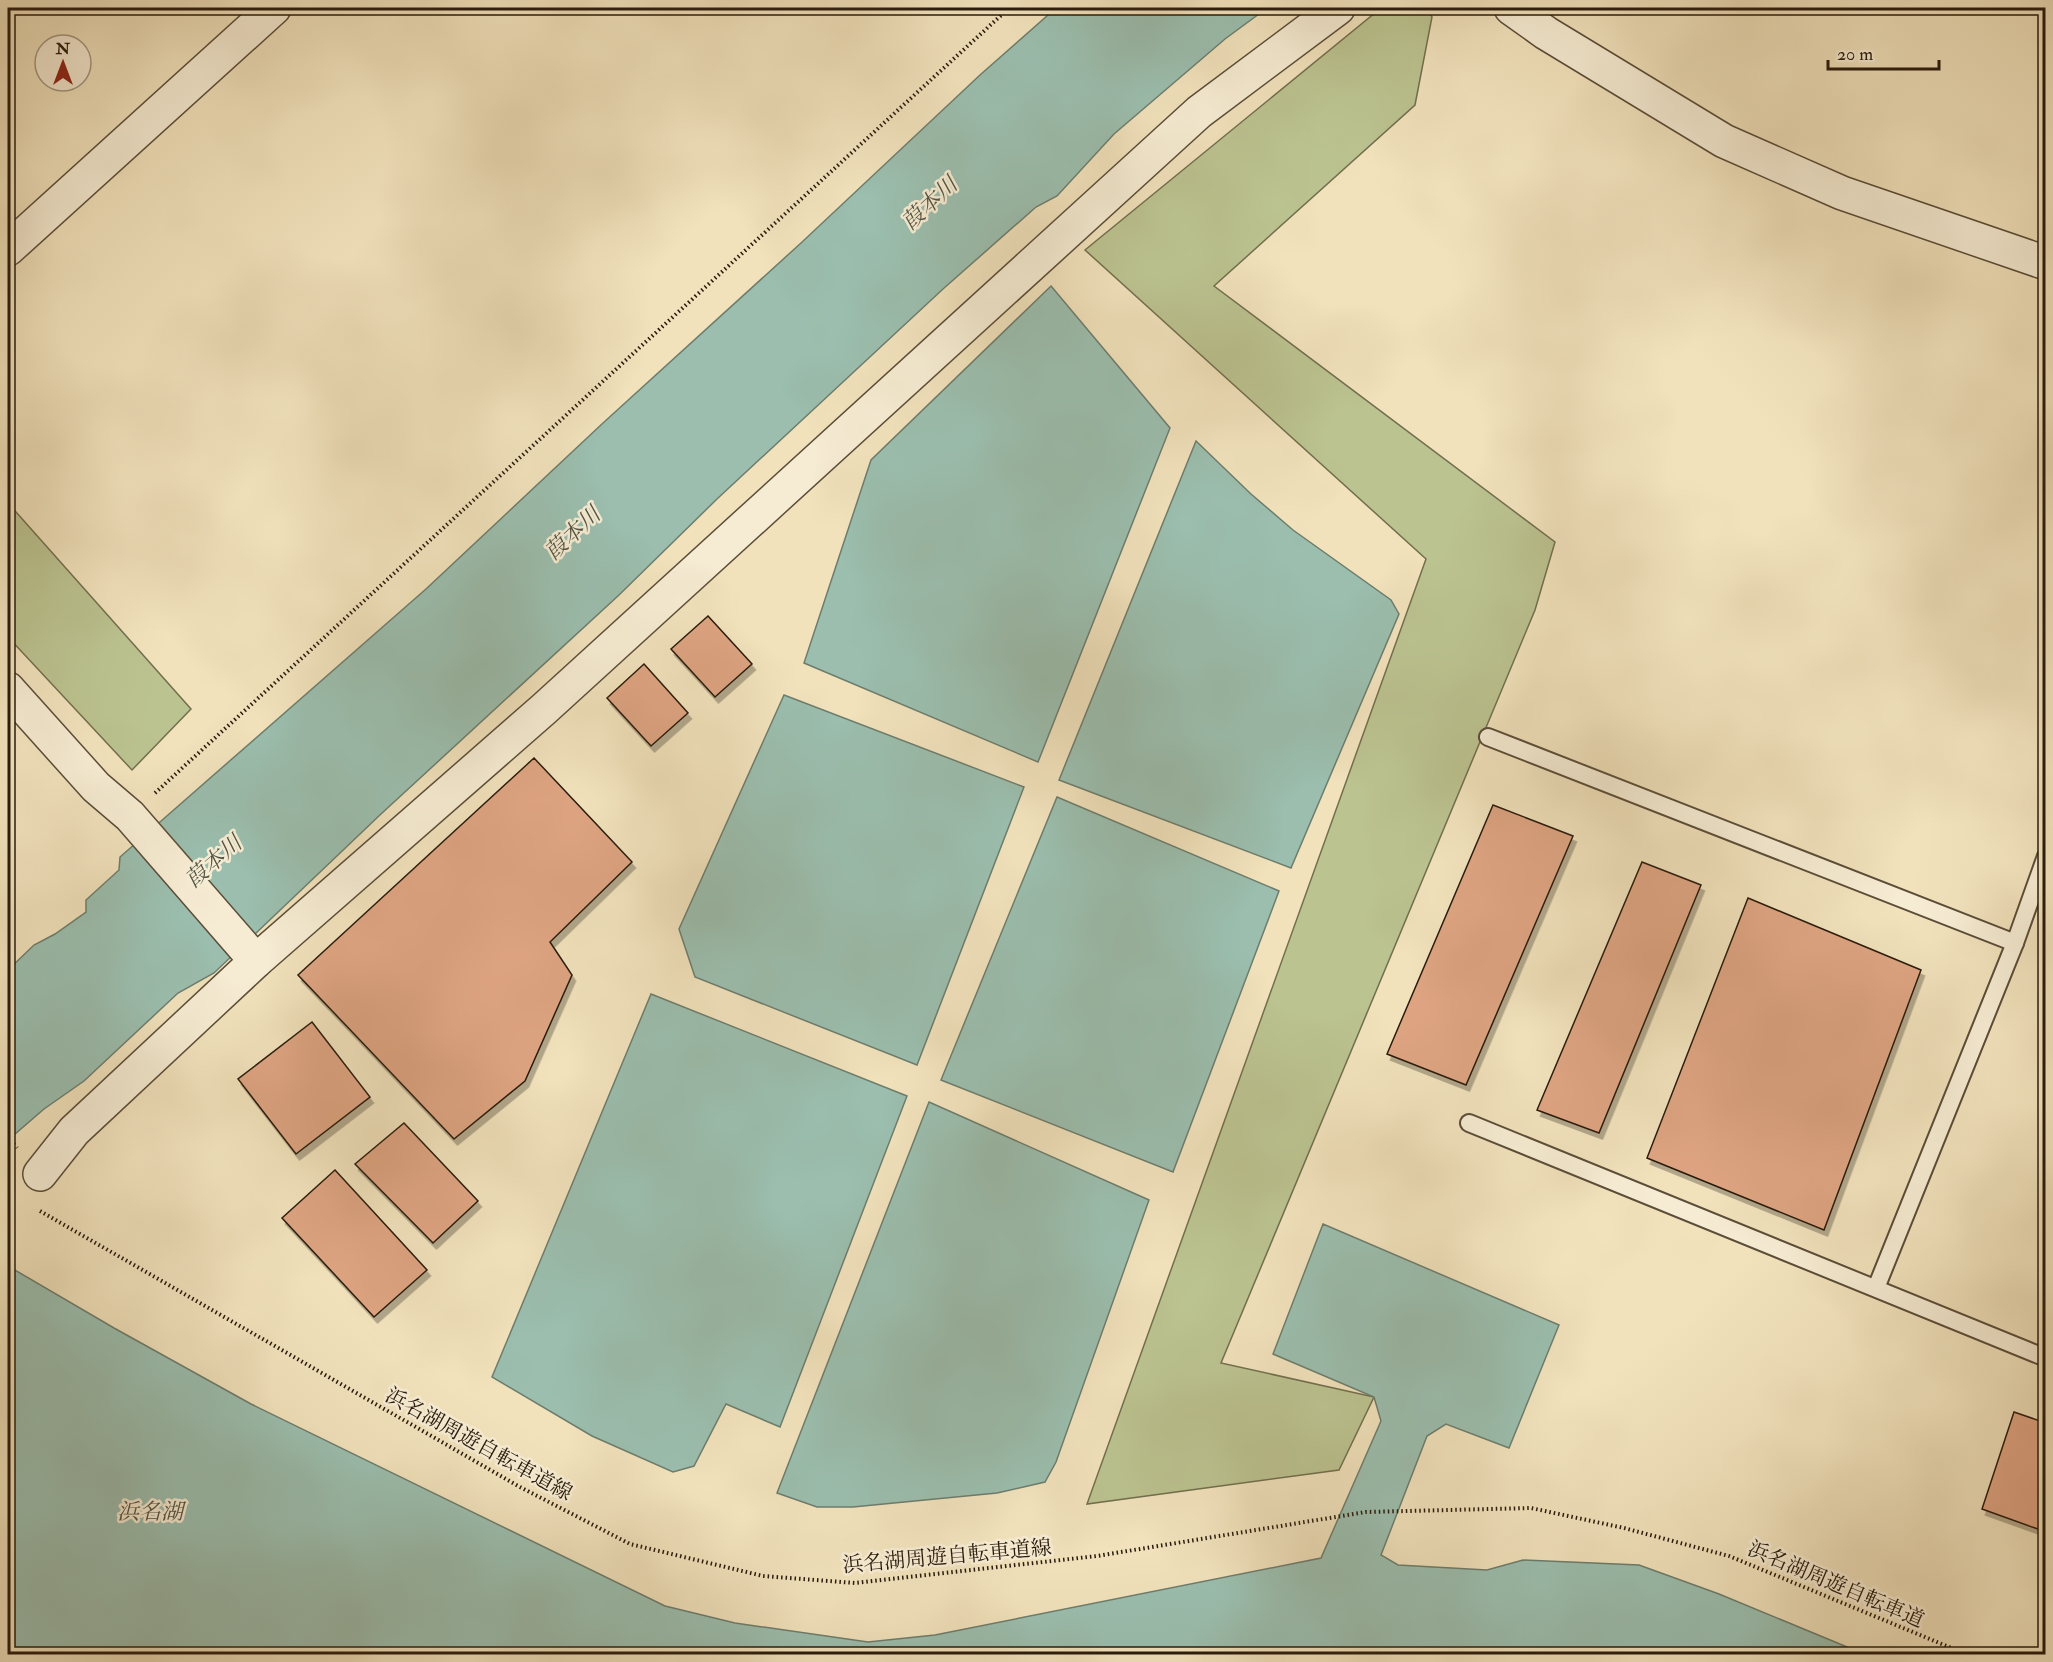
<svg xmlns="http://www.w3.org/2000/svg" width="2053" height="1662" font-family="'IM FELL Double Pica','Noto Serif JP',serif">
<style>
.green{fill:#bbc390;stroke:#726f4e;stroke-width:1.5}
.water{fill:#9bbeae;stroke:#6d7d6d;stroke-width:1.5}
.building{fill:#dea482;stroke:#291b0c;stroke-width:1.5;filter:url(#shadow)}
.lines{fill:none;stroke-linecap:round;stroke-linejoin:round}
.service-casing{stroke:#5b4d38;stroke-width:20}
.minor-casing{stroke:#5b4d38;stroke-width:36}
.tertiary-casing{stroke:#5b4d38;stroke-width:36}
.path{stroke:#291b0c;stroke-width:4;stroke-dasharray:1.5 3;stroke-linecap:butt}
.service{stroke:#f6ecd3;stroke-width:16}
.minor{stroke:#f6ecd3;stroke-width:33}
.tertiary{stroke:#f6ecd3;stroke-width:33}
.labels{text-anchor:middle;stroke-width:5;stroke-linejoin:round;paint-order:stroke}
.street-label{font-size:21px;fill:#291b0c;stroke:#f6ecd3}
.water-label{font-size:22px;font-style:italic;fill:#515445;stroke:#f6ecd3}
</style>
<defs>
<filter id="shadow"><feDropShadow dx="3.5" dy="6" stdDeviation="0" flood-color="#0004"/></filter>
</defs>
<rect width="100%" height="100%" fill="#f1e2bc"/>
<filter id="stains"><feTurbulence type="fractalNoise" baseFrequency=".00333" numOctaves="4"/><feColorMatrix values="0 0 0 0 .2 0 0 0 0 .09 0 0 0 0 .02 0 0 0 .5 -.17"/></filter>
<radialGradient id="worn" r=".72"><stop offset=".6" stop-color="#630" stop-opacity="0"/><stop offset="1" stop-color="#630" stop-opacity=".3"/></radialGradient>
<g class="green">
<polygon points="1381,8 1427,8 1432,17 1415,105 1214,286 1555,542 1535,610 1221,1363 1374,1397 1339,1470 1087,1504 1426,559 1085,250"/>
<polygon points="8,503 191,709 132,770 8,637"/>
</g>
<g class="water">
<polygon points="1056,8 1267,8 1225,39 1114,134 1057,196 1036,207 943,289 717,499 619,595 381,814 214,973 178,993 84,1081 44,1109 8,1140 8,970 34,945 55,934 86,912 86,900 119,870 120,857 426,589 603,423 801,243 980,75"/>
<polygon points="1051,286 1170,428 1038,762 804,663 871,460"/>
<polygon points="1196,441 1251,494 1293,530 1391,600 1399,614 1291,868 1059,780"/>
<polygon points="784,695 1024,787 917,1065 695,977 679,929"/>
<polygon points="1057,797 1279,891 1173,1172 941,1080"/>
<polygon points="651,994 907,1096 780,1427 726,1404 694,1466 673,1472 592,1436 492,1377"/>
<polygon points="929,1102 1149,1200 1056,1462 1045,1482 997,1493 853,1507 817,1507 777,1493"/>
<polygon points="1323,1224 1559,1325 1509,1448 1446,1424 1427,1436 1381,1555 1398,1565 1487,1570 1523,1560 1639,1565 1719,1594 1864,1654 8,1654 8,1266 114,1328 251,1404 665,1606 735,1623 868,1642 935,1635 1321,1558 1381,1421 1374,1397 1273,1354"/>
</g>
<g class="building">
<polygon points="708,616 752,664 715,697 671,649"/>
<polygon points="644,664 688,713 651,746 607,698"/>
<polygon points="534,758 632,862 550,942 572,975 525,1081 454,1139 298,975"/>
<polygon points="1493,805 1573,836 1466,1085 1387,1054"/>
<polygon points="1642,862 1701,885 1599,1133 1537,1110"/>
<polygon points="1748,898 1921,970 1824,1230 1647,1158"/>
<polygon points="312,1022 370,1097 296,1154 238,1079"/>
<polygon points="404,1123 478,1201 433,1243 355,1164"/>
<polygon points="335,1170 427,1270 374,1317 282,1218"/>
<polygon points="2014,1412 2046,1423 2046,1532 1982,1509"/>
</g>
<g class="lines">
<defs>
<g id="service">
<polyline points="1488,737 2015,943"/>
<polyline points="1469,1123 2046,1358"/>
<polyline points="1876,1288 2015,943 2046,856"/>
</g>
<g id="minor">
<polyline points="8,249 274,8"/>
<polyline points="8,689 96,787 130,816 256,961"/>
<polyline points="40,1174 74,1131 256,961 544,709 1199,112 1338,8"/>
</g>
<polyline id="tertiary" points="1511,8 1546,33 1724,141 1842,193 2046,263"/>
</defs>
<use href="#service" class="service-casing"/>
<use href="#minor" class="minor-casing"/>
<use href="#tertiary" class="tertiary-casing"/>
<g class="path">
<polyline points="155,793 1009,8"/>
<polyline points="8,1137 17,1148"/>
<polyline points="40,1211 520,1487 630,1544 763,1576 855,1583 1097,1556 1366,1512 1531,1508 1624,1528 1729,1556 1966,1654"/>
</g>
<use href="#service" class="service"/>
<use href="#minor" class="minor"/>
<use href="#tertiary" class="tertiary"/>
</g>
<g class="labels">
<g class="street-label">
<text transform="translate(479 1444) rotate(29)" y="7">浜名湖周遊自転車道線</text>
<text transform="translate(947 1556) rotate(-5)" y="7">浜名湖周遊自転車道線</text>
<text transform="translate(1836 1584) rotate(23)" y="7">浜名湖周遊自転車道</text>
</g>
<g class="water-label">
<text transform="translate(929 203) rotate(-43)" y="8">葭本川</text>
<text transform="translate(572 533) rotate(-43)" y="8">葭本川</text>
<text transform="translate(213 861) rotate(-41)" y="8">葭本川</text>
<text x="150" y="1519">浜名湖</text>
</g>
</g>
<rect width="2053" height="1662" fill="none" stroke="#f1e2bc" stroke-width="30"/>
<rect x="9" y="9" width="2035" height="1644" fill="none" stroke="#291b0c" stroke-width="3"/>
<rect x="15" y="15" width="2023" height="1632" fill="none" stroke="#291b0c" stroke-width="1.5"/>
<g transform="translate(63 63)"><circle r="28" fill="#f6ecd3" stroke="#a49883" stroke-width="1.5"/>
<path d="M0-4.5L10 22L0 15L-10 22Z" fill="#8f2418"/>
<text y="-9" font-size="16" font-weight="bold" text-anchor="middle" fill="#291b0c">N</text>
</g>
<path d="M1828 60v9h111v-9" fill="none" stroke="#291b0c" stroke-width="3"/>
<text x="1837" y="60" font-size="18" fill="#291b0c" stroke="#f6ecd3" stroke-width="4.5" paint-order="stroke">20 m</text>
<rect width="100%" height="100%" filter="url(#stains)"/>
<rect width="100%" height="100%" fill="url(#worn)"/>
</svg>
